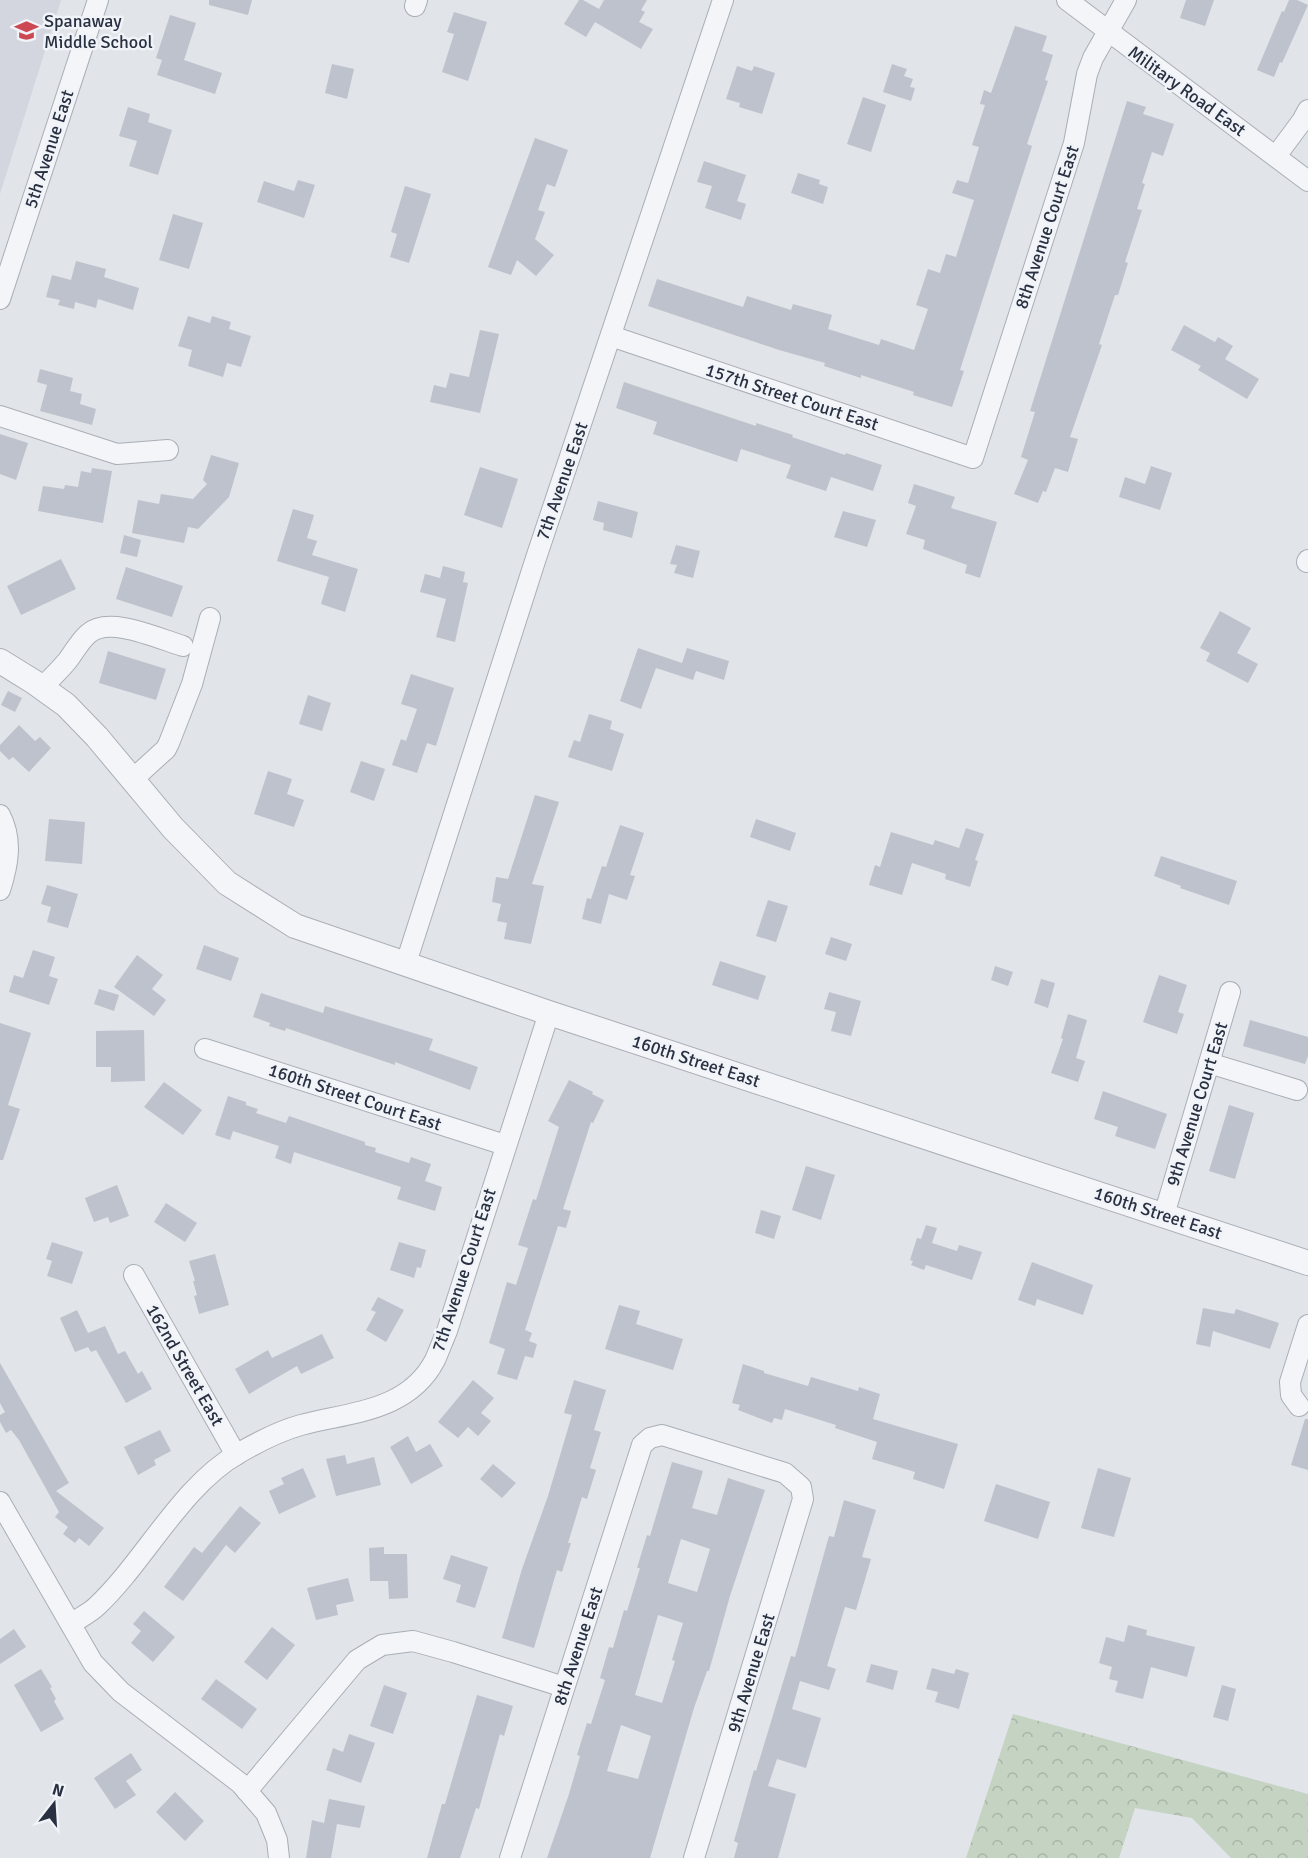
<svg xmlns="http://www.w3.org/2000/svg" width="1308" height="1858" font-family="Signika,sans-serif">
<style>
.built{fill:#d3d6de}
.forest{fill:url(#forest-crowns)}
.building{fill:#bec2cc;fill-rule:evenodd}
.lines{fill:none;stroke-linecap:round;stroke-linejoin:round}
.minor-casing{stroke:#aaaeb7;stroke-width:22}
.tertiary-casing{stroke:#aaaeb7;stroke-width:26}
.minor{stroke:#f3f5f8;stroke-width:20}
.tertiary{stroke:#f3f5f8;stroke-width:24}
.labels{text-anchor:middle;stroke-width:5;stroke-linejoin:round;paint-order:stroke}
.poi-label{font-size:18px;fill:#293041;stroke:#f0f3f7;text-anchor:start}
.street-label{font-size:18px;fill:#293041;stroke:#f0f3f7}
</style>
<defs>
<pattern id="forest-crowns" width="20" height="18" patternUnits="userSpaceOnUse" patternTransform="scale(1.5)"><rect width="20" height="18" fill="#c5d3c2"/><path d="M2 6a3 3 0 1 1 6 0M12 15a3 3 0 1 1 6 0" fill="none" stroke="#a9b5a8"/></pattern>
</defs>
<rect width="100%" height="100%" fill="#e1e4e9"/>
<polygon class="built" points="0,0 61,0 0,194"/>
<polygon class="forest" points="1013,1714 1308,1794 1308,1858 1231,1858 1192,1818 1135,1808 1119,1858 966,1858"/>
<g class="building">
<polygon points="209,0 252,0 248,15 209,5"/>
<polygon points="579,0 583,0 599,9 604,0 647,0 641,10 645,12 639,22 653,29 641,49 595,22 586,37 564,24"/>
<polygon points="1186,0 1214,0 1205,26 1180,18"/>
<polygon points="1289,0 1297,0 1308,5 1282,63 1280,62 1274,77 1257,70 1282,11 1284,12"/>
<polygon points="454,12 487,22 468,81 442,72 454,34 447,32"/>
<polygon points="170,15 196,23 184,60 222,73 215,94 157,75 162,60 156,58"/>
<polygon points="1015,26 1047,36 1042,51 1053,55 1045,80 1048,81 1027,144 1032,146 960,370 964,371 952,407 913,395 914,392 861,375 861,378 824,366 825,363 779,350 648,306 657,279 743,307 747,296 791,310 793,304 832,315 828,329 879,345 881,339 914,350 928,309 916,305 928,269 940,273 946,254 956,257 974,200 952,193 957,180 968,183 979,147 972,145 985,105 980,104 984,90 991,93"/>
<polygon points="332,64 354,69 347,99 325,93"/>
<polygon points="892,64 907,69 904,76 913,79 910,87 915,88 911,101 883,92"/>
<polygon points="737,66 752,71 754,66 775,73 762,114 739,107 740,103 726,99"/>
<polygon points="863,97 886,105 871,152 847,144"/>
<polygon points="1127,101 1146,107 1143,114 1174,124 1163,156 1152,152 1142,183 1145,184 1137,209 1142,210 1125,262 1128,263 1118,295 1115,295 1099,344 1102,345 1070,437 1078,439 1068,472 1055,468 1046,492 1043,491 1038,503 1014,494 1028,460 1021,457 1035,412 1030,411"/>
<polygon points="128,107 150,114 148,122 172,130 158,175 129,166 137,141 119,136"/>
<polygon points="535,138 568,150 555,187 547,184 538,210 545,212 535,239 554,255 536,276 517,260 511,275 488,267"/>
<polygon points="704,161 746,175 737,201 746,204 741,220 705,208 712,186 697,182"/>
<polygon points="798,173 820,180 819,184 828,187 823,204 791,193"/>
<polygon points="298,180 315,185 304,218 257,202 264,181 294,191"/>
<polygon points="405,186 431,194 409,263 390,257 397,234 391,232"/>
<polygon points="173,214 203,223 189,269 159,260"/>
<polygon points="76,261 106,269 104,277 139,288 133,310 98,299 96,308 75,302 74,309 58,305 60,300 46,297 52,275 71,280"/>
<polygon points="188,316 210,323 212,316 231,322 229,329 251,336 241,367 227,363 223,377 188,366 192,350 178,346"/>
<polygon points="1184,325 1215,342 1218,337 1233,346 1225,359 1259,379 1247,399 1198,370 1201,366 1171,350"/>
<polygon points="480,330 499,334 480,413 430,402 434,385 446,388 450,373 469,377"/>
<polygon points="40,369 73,378 70,391 82,394 80,404 96,409 92,425 40,411 47,385 37,382"/>
<polygon points="624,382 756,426 756,423 793,435 792,437 845,455 846,453 882,465 873,491 831,477 826,491 786,478 791,465 741,449 737,462 653,434 657,422 616,408"/>
<polygon points="0,434 28,443 16,480 0,474"/>
<polygon points="211,455 239,463 229,497 198,529 188,527 184,543 132,533 138,500 159,504 161,494 193,499 207,484 203,480"/>
<polygon points="1151,466 1172,473 1160,510 1119,497 1125,477 1145,484"/>
<polygon points="480,467 518,479 502,528 464,515"/>
<polygon points="92,468 112,471 103,523 38,511 43,486 64,489 65,485 78,487 81,471 91,473"/>
<polygon points="914,484 955,497 951,508 997,522 980,578 965,573 967,565 923,549 925,540 906,534 916,506 908,503"/>
<polygon points="598,501 638,512 632,538 603,530 604,523 593,520"/>
<polygon points="293,509 314,515 307,538 317,541 312,555 358,569 345,612 321,604 329,577 277,561"/>
<polygon points="843,511 876,520 867,547 834,537"/>
<polygon points="124,535 141,540 137,557 120,553"/>
<polygon points="676,545 700,551 693,578 674,573 677,565 670,564"/>
<polygon points="61,559 76,589 21,615 7,586"/>
<polygon points="443,566 465,572 463,582 468,583 455,642 436,637 446,599 420,592 425,574 440,578"/>
<polygon points="126,567 183,586 172,617 116,599"/>
<polygon points="1220,611 1251,628 1237,653 1258,664 1248,683 1206,661 1210,653 1200,648"/>
<polygon points="638,648 682,663 687,648 729,661 724,680 696,671 693,680 656,668 641,709 620,701"/>
<polygon points="108,651 166,669 156,700 99,683"/>
<polygon points="411,674 454,688 436,746 427,743 417,773 392,765 401,739 406,741 417,709 401,704"/>
<polygon points="8,691 22,698 15,712 1,705"/>
<polygon points="308,695 331,703 322,731 299,724"/>
<polygon points="589,714 612,721 610,729 624,734 612,771 568,757 574,740 580,742"/>
<polygon points="19,725 35,741 40,737 51,748 29,772 13,757 9,760 0,751 0,745"/>
<polygon points="361,761 385,769 374,801 350,792"/>
<polygon points="268,771 292,779 287,794 304,800 294,827 254,814"/>
<polygon points="535,795 559,802 532,884 544,886 531,944 504,939 507,923 497,921 501,904 492,902 496,877 508,879"/>
<polygon points="49,819 85,822 82,864 45,861"/>
<polygon points="756,819 796,833 790,851 750,837"/>
<polygon points="620,825 644,833 630,875 635,876 627,900 609,894 601,924 582,919 587,898 591,899 602,866 606,867"/>
<polygon points="966,828 984,834 975,860 978,861 970,887 945,879 946,874 912,863 902,895 869,885 875,865 880,867 891,832 933,845 935,840 959,848"/>
<polygon points="1161,856 1237,881 1229,905 1180,888 1181,886 1154,876"/>
<polygon points="47,885 78,894 68,928 47,922 51,907 41,904"/>
<polygon points="768,900 788,906 776,942 756,936"/>
<polygon points="831,937 852,944 846,961 825,954"/>
<polygon points="204,945 239,958 231,981 196,969"/>
<polygon points="33,950 55,957 49,976 58,979 49,1005 9,992 14,975 23,978"/>
<polygon points="137,955 163,975 152,989 166,1000 154,1016 114,987"/>
<polygon points="720,961 766,976 758,1000 712,985"/>
<polygon points="995,966 1013,972 1008,986 991,980"/>
<polygon points="1159,975 1187,985 1178,1012 1184,1014 1177,1034 1143,1022"/>
<polygon points="1041,979 1055,983 1048,1008 1034,1003"/>
<polygon points="99,989 119,995 114,1011 94,1004"/>
<polygon points="829,992 861,1001 851,1036 831,1031 836,1012 824,1009"/>
<polygon points="261,993 323,1013 325,1006 433,1039 429,1050 478,1067 470,1090 395,1062 395,1065 286,1028 285,1031 269,1026 270,1023 253,1017"/>
<polygon points="1068,1014 1087,1020 1076,1058 1085,1061 1078,1082 1051,1073 1063,1039 1061,1038"/>
<polygon points="1250,1020 1308,1037 1308,1056 1305,1064 1243,1046"/>
<polygon points="0,1023 31,1033 8,1105 20,1109 3,1160 0,1160"/>
<polygon points="144,1030 145,1081 111,1082 111,1067 96,1067 96,1031"/>
<polygon points="569,1080 593,1092 592,1094 604,1100 593,1123 591,1122 563,1209 571,1211 566,1228 558,1226 525,1330 532,1333 529,1341 537,1344 533,1358 525,1356 517,1380 497,1374 505,1349 489,1343 507,1282 516,1285 528,1248 518,1245 533,1199 536,1200 559,1127 548,1121"/>
<polygon points="164,1082 202,1110 183,1135 144,1107"/>
<polygon points="1103,1091 1167,1114 1155,1149 1115,1136 1118,1127 1094,1119"/>
<polygon points="228,1096 246,1102 246,1105 258,1109 256,1113 286,1123 289,1116 365,1142 365,1145 376,1148 375,1152 409,1163 411,1157 431,1164 425,1181 442,1187 435,1211 397,1199 401,1187 294,1152 291,1164 275,1158 279,1146 233,1131 230,1140 215,1135"/>
<polygon points="1229,1105 1254,1113 1235,1179 1209,1171"/>
<polygon points="806,1166 835,1175 821,1220 792,1210"/>
<polygon points="117,1185 129,1216 110,1223 108,1217 94,1222 85,1198"/>
<polygon points="166,1203 197,1223 185,1242 154,1222"/>
<polygon points="761,1210 781,1216 774,1239 755,1233"/>
<polygon points="926,1225 937,1228 932,1243 957,1251 959,1245 982,1252 972,1280 926,1265 924,1270 911,1265 913,1261 910,1260 917,1238 921,1239"/>
<polygon points="52,1242 83,1252 72,1284 47,1276 52,1261 46,1259"/>
<polygon points="399,1242 426,1250 421,1268 417,1267 414,1278 390,1270"/>
<polygon points="215,1254 229,1305 199,1314 194,1296 197,1295 193,1281 195,1281 189,1261"/>
<polygon points="1032,1262 1093,1285 1083,1315 1037,1299 1035,1306 1018,1300"/>
<polygon points="378,1297 404,1310 386,1342 366,1330 376,1312 371,1310"/>
<polygon points="619,1305 640,1311 636,1324 683,1339 673,1370 605,1349"/>
<polygon points="1203,1308 1234,1314 1236,1309 1279,1323 1270,1349 1213,1331 1210,1347 1196,1344"/>
<polygon points="77,1310 88,1333 105,1326 118,1354 125,1351 138,1374 142,1371 152,1389 126,1403 96,1350 91,1352 88,1347 75,1352 60,1318"/>
<polygon points="322,1334 334,1358 301,1374 297,1366 249,1394 235,1369 268,1350 272,1358"/>
<polygon points="0,1363 69,1483 56,1491 104,1528 89,1546 79,1538 75,1543 63,1534 68,1527 55,1517 59,1512 19,1440 11,1430 6,1433 0,1422 0,1415 5,1412 0,1403"/>
<polygon points="743,1364 764,1371 764,1373 808,1386 811,1377 858,1391 859,1387 880,1394 873,1419 958,1444 944,1489 913,1479 915,1472 872,1459 877,1442 835,1428 836,1425 785,1409 782,1420 774,1418 772,1423 738,1410 740,1405 732,1403"/>
<polygon points="473,1380 494,1398 481,1413 491,1421 478,1436 468,1427 458,1438 438,1422"/>
<polygon points="574,1380 606,1390 594,1430 601,1432 590,1468 596,1470 587,1499 582,1497 568,1543 571,1543 562,1572 557,1570 534,1648 502,1638 522,1569 548,1496 572,1415 564,1413"/>
<polygon points="1305,1419 1308,1419 1308,1470 1291,1465"/>
<polygon points="160,1430 171,1451 154,1460 156,1465 138,1475 124,1447"/>
<polygon points="408,1436 416,1452 430,1444 443,1466 411,1484 390,1447"/>
<polygon points="345,1455 347,1464 374,1457 381,1485 336,1496 326,1459"/>
<path d="M 672,1462 L 703,1471 L 692,1508 L 717,1515 L 728,1478 L 765,1490 L 730,1596 L 709,1671 L 707,1671 L 694,1708 L 650,1858 L 547,1858 L 569,1794 L 580,1756 L 577,1755 L 587,1723 L 591,1724 L 605,1680 L 600,1678 L 609,1647 L 613,1648 L 624,1610 L 627,1611 L 640,1568 L 637,1568 L 647,1535 L 650,1536 ZM 681,1539 L 710,1549 L 697,1592 L 668,1583 ZM 658,1615 L 683,1623 L 672,1660 L 675,1661 L 662,1703 L 635,1695 ZM 621,1725 L 651,1736 L 638,1779 L 607,1771 Z"/>
<polygon points="493,1464 516,1483 502,1498 480,1479"/>
<polygon points="303,1468 316,1497 279,1514 269,1491 284,1484 281,1478"/>
<polygon points="1098,1468 1131,1478 1114,1537 1081,1528"/>
<polygon points="996,1484 1050,1502 1038,1539 984,1521"/>
<polygon points="844,1500 876,1510 862,1557 871,1559 856,1610 845,1607 827,1666 836,1669 829,1690 800,1681 792,1709 821,1718 806,1768 777,1759 768,1786 796,1794 778,1858 734,1858 738,1843 734,1841 754,1770 756,1771 791,1656 795,1657 829,1536 834,1537"/>
<polygon points="240,1506 261,1523 235,1553 226,1545 183,1601 164,1587 194,1547 202,1553"/>
<polygon points="384,1547 384,1554 407,1554 408,1598 389,1599 388,1581 370,1581 369,1548"/>
<polygon points="451,1555 488,1567 475,1608 456,1602 461,1585 443,1579"/>
<polygon points="348,1578 354,1601 336,1605 338,1615 316,1620 307,1588"/>
<polygon points="144,1611 175,1637 153,1662 131,1643 141,1631 133,1624"/>
<polygon points="1128,1625 1147,1630 1146,1635 1195,1647 1187,1677 1151,1667 1143,1699 1115,1692 1118,1681 1109,1679 1112,1667 1099,1663 1106,1637 1124,1642"/>
<polygon points="272,1627 295,1645 267,1680 244,1662"/>
<polygon points="14,1629 26,1647 0,1664 0,1639"/>
<polygon points="871,1664 898,1671 893,1690 866,1682"/>
<polygon points="932,1668 954,1674 956,1669 969,1673 959,1709 935,1702 938,1692 926,1689"/>
<polygon points="41,1669 52,1687 50,1688 56,1699 54,1701 64,1719 41,1732 14,1685"/>
<polygon points="216,1679 257,1709 242,1729 201,1699"/>
<polygon points="384,1685 407,1693 393,1734 370,1726"/>
<polygon points="1222,1685 1236,1689 1228,1721 1213,1717"/>
<polygon points="477,1695 513,1706 504,1736 500,1734 479,1809 476,1808 460,1858 427,1858 442,1804 445,1804"/>
<polygon points="349,1734 375,1743 361,1783 326,1770 333,1748 343,1752"/>
<polygon points="131,1753 142,1770 126,1781 136,1795 115,1809 94,1778"/>
<polygon points="175,1792 204,1821 185,1841 156,1812"/>
<polygon points="329,1799 365,1806 360,1828 337,1824 331,1858 306,1858 312,1820 324,1823"/>
</g>
<g class="lines">
<defs>
<g id="minor">
<polyline points="1067,0 1308,181"/>
<polyline points="415,6 417,0"/>
<polyline points="1276,156 1302,121 1308,110"/>
<polyline points="0,299 98,0"/>
<polyline points="611,336 973,458 1074,143 1087,74 1093,58 1126,0"/>
<polyline points="0,416 117,454 168,450"/>
<polyline points="1307,562 1308,560"/>
<path d="M 42,688 C 50,679 60,670 68,660 C 74,652 80,641 88,634 C 109,615 159,639 183,646"/>
<polyline points="133,779 166,749 169,743 192,684 210,618"/>
<path d="M 0,815 C 13,840 8,865 0,890"/>
<polyline points="406,963 536,558 723,0"/>
<polyline points="205,1049 505,1145"/>
<polyline points="1209,1063 1297,1090"/>
<polyline points="1164,1215 1230,992"/>
<polyline points="134,1275 236,1455"/>
<polyline points="1299,1406 1291,1395 1290,1382 1308,1325"/>
<polyline points="0,1502 93,1663 121,1692 240,1783 266,1813 277,1840 279,1858"/>
<path d="M 71,1624 C 79,1618 90,1613 97,1606 C 145,1561 181,1486 239,1453 C 258,1442 279,1431 301,1425 C 349,1412 408,1412 435,1360 C 439,1351 443,1340 447,1331 L 549,1013"/>
<polyline points="247,1791 357,1660 382,1645 413,1641 453,1652 564,1687"/>
<polyline points="510,1858 642,1445 650,1438 662,1435 785,1473 801,1487 803,1499 694,1858"/>
</g>
<polyline id="tertiary" points="0,661 34,682 66,705 97,737 173,828 227,883 295,926 549,1013 1308,1263"/>
</defs>
<use href="#minor" class="minor-casing"/>
<use href="#tertiary" class="tertiary-casing"/>
<use href="#minor" class="minor"/>
<use href="#tertiary" class="tertiary"/>
</g>
<defs>
<symbol id="school-bare" viewBox="-9 -9 18 18"><path d="M0-5L7-2L0 1L-7-2ZM-4 1L0 2.5L4 1V4Q0 6-4 4Z" fill="#cc4853" stroke="#f0f3f7" stroke-width="2.5" paint-order="stroke"/></symbol>
</defs>
<g fill-rule="evenodd">
<use href="#school-bare" x="10" y="14" width="33" height="33"/>
</g>
<g class="labels">
<g class="poi-label">
<text x="44" y="27">Spanaway<tspan x="44" dy="21">Middle School</tspan></text>
</g>
<g class="street-label">
<text transform="translate(1187 91) rotate(36)" y="6">Military Road East</text>
<text transform="translate(49 149) rotate(-72)" y="6">5th Avenue East</text>
<text transform="translate(1047 227) rotate(-72)" y="6">8th Avenue Court East</text>
<text transform="translate(792 397) rotate(18)" y="6">157th Street Court East</text>
<text transform="translate(562 481) rotate(-71)" y="6">7th Avenue East</text>
<text transform="translate(696 1061) rotate(18)" y="6">160th Street East</text>
<text transform="translate(355 1097) rotate(18)" y="6">160th Street Court East</text>
<text transform="translate(1197 1104) rotate(-73)" y="6">9th Avenue Court East</text>
<text transform="translate(1158 1213) rotate(18)" y="6">160th Street East</text>
<text transform="translate(464 1270) rotate(-72)" y="6">7th Avenue Court East</text>
<text transform="translate(185 1365) rotate(60)" y="6">162nd Street East</text>
<text transform="translate(578 1646) rotate(-72)" y="6">8th Avenue East</text>
<text transform="translate(751 1673) rotate(-73)" y="6">9th Avenue East</text>
</g>
</g>
<g transform="translate(54 1804) rotate(17)" stroke="#f0f3f7" stroke-width="4.5" paint-order="stroke">
<path d="M0-4.5L10 22L0 15L-10 22Z" fill="#293041"/>
<text y="-9" font-size="16" font-weight="bold" text-anchor="middle" fill="#293041">N</text>
</g>
</svg>
